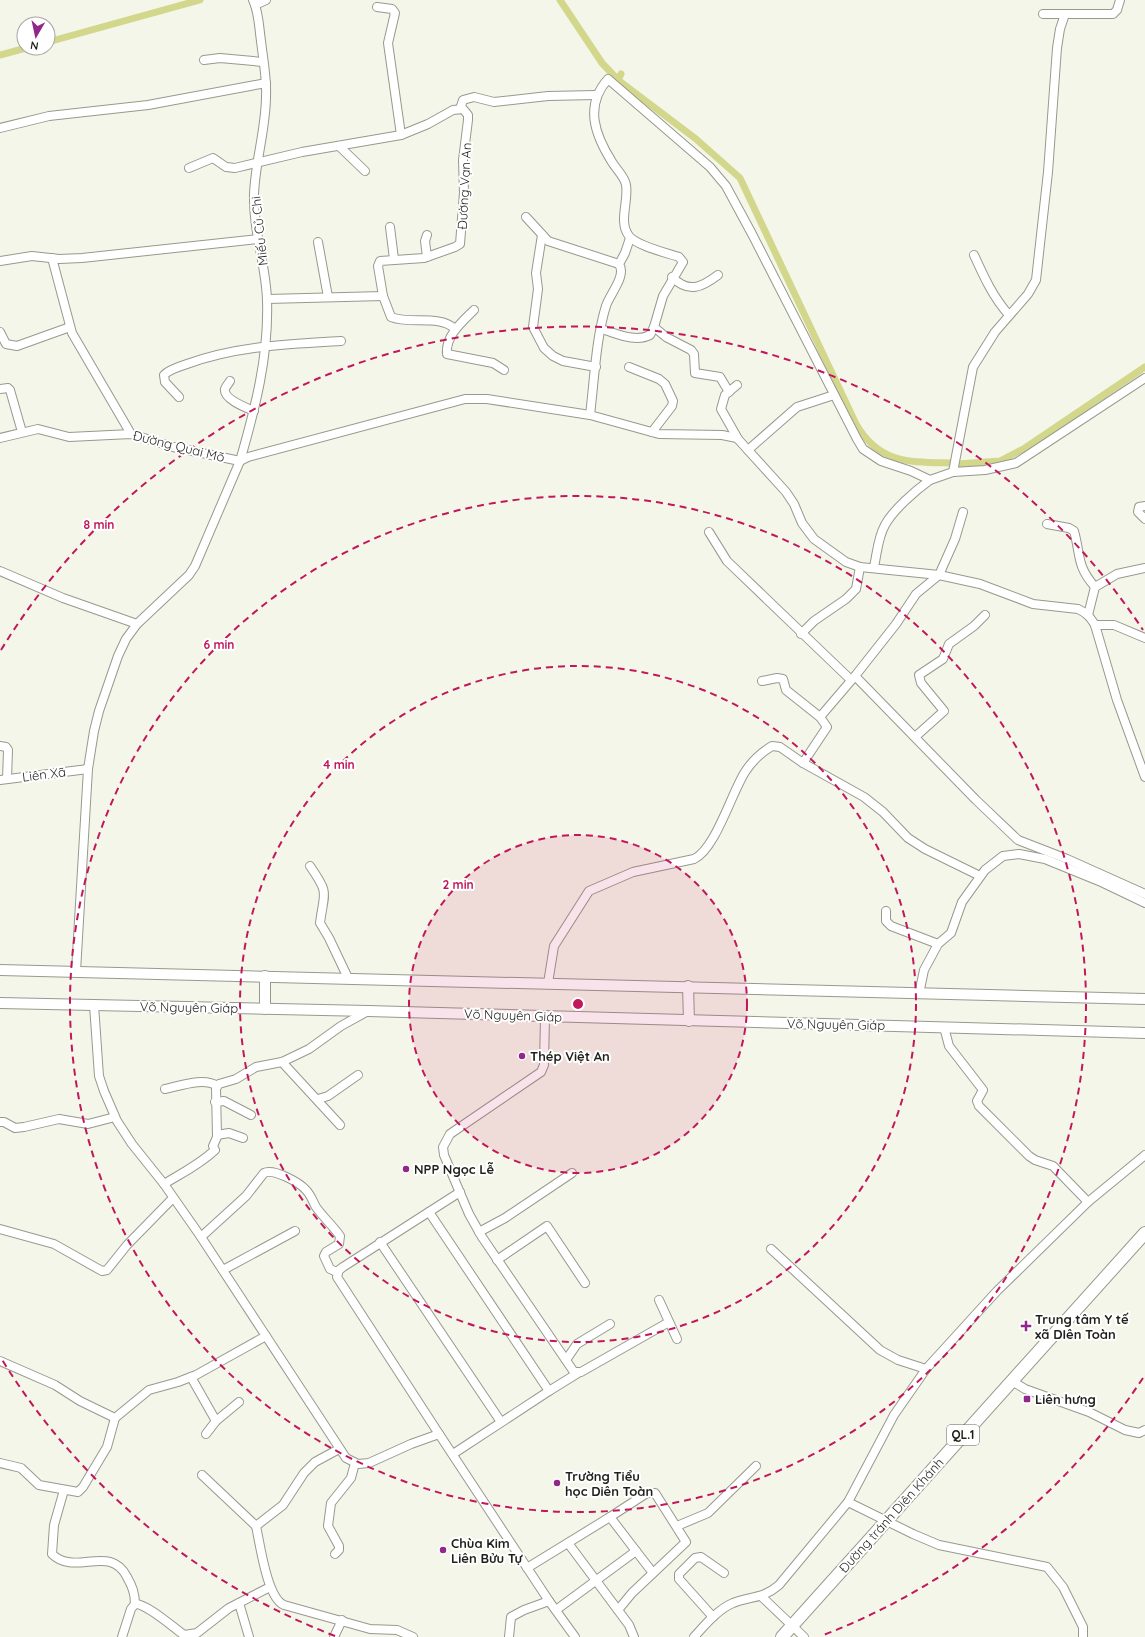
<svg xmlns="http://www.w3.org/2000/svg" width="1145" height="1637" font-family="Quicksand,sans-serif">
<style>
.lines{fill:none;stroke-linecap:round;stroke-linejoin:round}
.canal{stroke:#d3d78c;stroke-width:7}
.minor-casing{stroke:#98998d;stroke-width:10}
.major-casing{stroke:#98998d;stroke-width:12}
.highway-casing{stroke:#98998d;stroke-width:14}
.minor{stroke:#fff;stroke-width:8}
.major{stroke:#fff;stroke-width:10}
.highway{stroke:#fff;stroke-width:12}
.ring{fill:none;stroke:#c2185b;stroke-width:2;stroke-dasharray:7 5}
.poi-dot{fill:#91278a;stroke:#fff;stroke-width:1.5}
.labels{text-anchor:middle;stroke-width:4;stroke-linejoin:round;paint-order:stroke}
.shield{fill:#fff;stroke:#62635f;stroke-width:1}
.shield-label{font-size:12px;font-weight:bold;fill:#1f201b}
.street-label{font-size:13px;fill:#1f201b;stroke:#fff}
.poi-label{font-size:13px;font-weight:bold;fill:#1f201b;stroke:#fff;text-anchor:start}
.centre{fill:#c2185b;stroke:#fff;stroke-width:2}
.ring-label{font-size:12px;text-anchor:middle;font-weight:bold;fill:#c2185b;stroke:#fff;stroke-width:4;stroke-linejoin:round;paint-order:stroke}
</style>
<rect width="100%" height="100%" fill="#f5f6ea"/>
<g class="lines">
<g class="canal">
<polyline points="560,0 602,63 618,80 621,74"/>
<polyline points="48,42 200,0"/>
<polyline points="0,55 26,48"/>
<path d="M 618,80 L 696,139 L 740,178 L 856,424 C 879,464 910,462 951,463"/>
<polyline points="958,464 1000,461 1025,448 1145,367"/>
</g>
<defs>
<g id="minor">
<polyline points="255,5 266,0"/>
<polyline points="377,7 392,9 395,13 388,43 401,135"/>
<polyline points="1043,14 1113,14 1117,10 1120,0"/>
<polyline points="204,60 220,58 263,62"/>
<polyline points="460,109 463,100 474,97 494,102 548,96 596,95"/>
<polyline points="0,128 49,116 148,105 266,83"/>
<polyline points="339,146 365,171"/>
<polyline points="189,168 213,158 226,167 235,168 302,152 401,135 428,124 453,110 463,109 468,115 468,120 463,160 464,193 460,244 455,247 424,258 380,261 378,266 383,296 267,299"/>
<polyline points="526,217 548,241 619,264"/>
<polyline points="390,227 394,259"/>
<polyline points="542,235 536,273 538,289 533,327 544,348 553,356 563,361 596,367"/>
<polyline points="318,242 328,297"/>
<path d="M 974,255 C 984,277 993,297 1009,315"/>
<polyline points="427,257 425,241 427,235"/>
<polyline points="52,258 72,333 131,434"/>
<polyline points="0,261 32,256 59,259 82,258 258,239"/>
<path d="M 672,277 C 689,294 702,287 718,275"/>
<path d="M 383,296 L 391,317 C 410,325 439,314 455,329"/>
<path d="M 474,310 C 462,322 445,336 447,354 L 493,363 L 504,370"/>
<polyline points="654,327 666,337 691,350 694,354 695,373 720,377 729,392"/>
<path d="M 601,329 C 616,333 635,343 650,335 L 654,327 L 663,296 L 683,262 L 679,257 C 667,253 637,246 629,236 C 618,222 629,201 626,185 C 625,177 616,169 612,162 C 595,135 584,106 608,79 L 710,167 L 726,186 L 752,234 L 857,439 L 863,449 L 881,461 L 911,471 L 930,480 L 953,472 L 985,470 L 1016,463 L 1145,378"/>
<polyline points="0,332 6,344 17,346 70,327"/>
<polyline points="629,367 659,379 665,384 673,401 672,406 652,432"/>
<path d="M 230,381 C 229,383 226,386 225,389 C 223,399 247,408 254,411"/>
<polyline points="737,385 725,395 721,409 738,439"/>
<polyline points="0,389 8,388 10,390 22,432"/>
<path d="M 179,397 L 165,382 L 164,375 C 170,369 179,367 187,364 C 236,346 289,344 341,341"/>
<path d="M 590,415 C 594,383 596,337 606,306 C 609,295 627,276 619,264 L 625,253 L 630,238"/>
<path d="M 0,438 L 38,429 L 69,437 L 131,434 L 173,447 L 240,461 C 255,409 269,356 267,300 C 266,265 253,231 254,195 C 255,162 266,129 266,96 C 267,78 263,59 261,41 C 259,28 259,12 253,0"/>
<polyline points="748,450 797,407 834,395"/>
<polyline points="953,472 973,367 995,332 1028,294 1036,280 1048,172 1057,48 1060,29 1065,14"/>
<polyline points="1145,506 1139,507 1138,512 1145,519"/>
<polyline points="963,512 955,539 939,575 916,594 896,624 855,676 976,800 1018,840 1067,859 1145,894"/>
<path d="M 1047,524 L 1069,528 L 1074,531 C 1081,556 1076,565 1095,587"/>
<polyline points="709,532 727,561 851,680"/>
<path d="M 874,567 C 877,553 878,537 885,525 C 893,510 916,490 930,480"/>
<polyline points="0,571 63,598 137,624"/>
<polyline points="1088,615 1095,587 1117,574 1145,568"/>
<polyline points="1095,625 1114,625 1145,638"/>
<polyline points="801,634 814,621 846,599 856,589 860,567"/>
<polyline points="855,676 820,717 827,727 803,763 864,797 883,812 908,838 925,849 980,876"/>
<polyline points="762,681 777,678 783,679 786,690 820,717"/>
<polyline points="915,737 944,711 921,683 919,675 943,659 949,644 974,626 985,615"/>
<polyline points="0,746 6,747 8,750 7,779"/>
<polyline points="0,780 88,769"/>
<path d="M 310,866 C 330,895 324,891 320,923 L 329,938 L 348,978"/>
<polyline points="886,911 886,921 891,926 938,944"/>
<path d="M 76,971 L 88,769 L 94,731 L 99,711 L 118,656 L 126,639 L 137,624 L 189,575 L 195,566 L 240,461 L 248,457 L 465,399 L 487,399 L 590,415 L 659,434 L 722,435 L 737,438 L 786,492 L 794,504 L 802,523 L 814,539 L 846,562 L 860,567 L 939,575 L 980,584 L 1033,604 L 1078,609 C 1087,613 1090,617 1095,625 L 1117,700 L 1145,777"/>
<path d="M 548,983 L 554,946 L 589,891 L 633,872 L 694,859 C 715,850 732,792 745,772 C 752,761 762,752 772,746 L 780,747 L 803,763"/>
<polyline points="919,994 924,970 938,944 951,933 962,902 985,870 1003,856 1019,854 1045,859 1099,881 1145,903"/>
<polyline points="94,1005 99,1076 104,1091 117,1121 132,1144 164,1184 201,1237 346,1458 358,1464 369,1463 411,1444 439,1434 549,1601 575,1637"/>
<polyline points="545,1017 544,1065 541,1072 450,1134 443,1147 444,1155 469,1214 482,1237 574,1372 581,1372 669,1322"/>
<polyline points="944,1027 949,1046 983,1090 977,1101 979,1106 1029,1156 1035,1160 1053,1166 1088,1202"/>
<polyline points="282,1062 340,1125"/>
<path d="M 165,1089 C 180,1086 204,1077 217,1086"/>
<polyline points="318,1099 328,1096 358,1075"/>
<polyline points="215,1102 224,1101 251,1115"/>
<polyline points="0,1122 4,1122 15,1128 24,1127 59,1119 88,1124 115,1117"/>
<polyline points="217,1135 229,1133 243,1138"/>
<path d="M 164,1184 C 182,1173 199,1165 215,1150 L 213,1146 L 217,1137 L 216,1088 L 219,1084 L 236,1079 L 256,1067 L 282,1062 L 309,1049 L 341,1026 L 368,1011"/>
<polyline points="429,1212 549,1391 453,1454"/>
<polyline points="0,1229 54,1244 102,1271 107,1270 127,1245 173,1198"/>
<polyline points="479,1232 505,1218 572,1173"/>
<path d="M 201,1237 L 246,1196 L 264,1173 C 274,1168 300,1183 306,1190 C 311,1195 313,1202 316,1207 C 323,1217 333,1226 340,1236 L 339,1244 L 326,1252 L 324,1256 L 330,1269 L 337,1272"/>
<polyline points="380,1242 501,1422"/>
<polyline points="771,1249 880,1350 898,1360 926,1369"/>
<polyline points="497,1260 547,1226 585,1283"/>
<polyline points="223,1270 295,1231"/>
<polyline points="659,1300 677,1339"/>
<polyline points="566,1360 577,1344 610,1324"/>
<polyline points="0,1361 55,1385 80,1401 115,1418 149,1390 178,1382 196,1375 266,1336"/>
<polyline points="191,1377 216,1421 206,1434"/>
<polyline points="1012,1381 1025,1389 1089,1412 1125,1430 1139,1433 1145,1430"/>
<polyline points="549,1391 578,1373"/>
<polyline points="216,1421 239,1402"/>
<polyline points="439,1434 337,1277 339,1270 343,1267 460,1192"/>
<path d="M 339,1449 L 315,1462 L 304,1473 L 283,1505 L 256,1526 C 260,1544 267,1598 284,1605 L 370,1629 L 397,1630 L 413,1637"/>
<polyline points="0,1463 21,1468 39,1485 78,1492 83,1487 107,1447 115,1418"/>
<polyline points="202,1475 256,1526"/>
<path d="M 64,1490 L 54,1525 L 52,1554 C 75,1577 110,1543 127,1577 C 132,1586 135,1593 135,1604"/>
<polyline points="848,1502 913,1534 939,1545 1047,1567 1063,1587 1083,1627 1083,1637"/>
<polyline points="610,1517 647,1493 655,1493 686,1542 632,1593 618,1610"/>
<polyline points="677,1526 708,1513 756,1466"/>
<polyline points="568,1543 629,1625 634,1637"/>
<polyline points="636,1551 653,1573"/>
<polyline points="335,1554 339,1550 339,1546 328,1526 331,1503 351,1478 355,1463"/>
<polyline points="527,1568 610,1517 636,1551 556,1610"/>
<polyline points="761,1596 804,1637"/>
<polyline points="239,1603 249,1637"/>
<polyline points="713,1617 679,1579 679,1574 695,1558 701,1557 724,1573"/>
<path d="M 122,1637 L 131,1609 L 135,1604 C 146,1603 174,1628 184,1635 L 197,1633 L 229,1608 L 270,1587"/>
<polyline points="334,1637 342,1620"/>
<polyline points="509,1637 511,1617 524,1610 549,1601"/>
<path d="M 694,1637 C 705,1625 717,1610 733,1603 C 751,1596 763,1599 779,1585 L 848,1502 L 894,1415 L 926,1369 L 997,1291 L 1088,1202 L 1145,1155"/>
</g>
<g id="major">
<polyline points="0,970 1145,999"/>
<polyline points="265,976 265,1009"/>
<polyline points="688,986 689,1021"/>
<polyline points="0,1003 368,1011 1145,1033"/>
</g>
<polyline id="highway" points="782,1637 1145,1233"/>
</defs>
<use href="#minor" class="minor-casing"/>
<use href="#major" class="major-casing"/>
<use href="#highway" class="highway-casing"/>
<use href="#minor" class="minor"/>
<use href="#major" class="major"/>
<use href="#highway" class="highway"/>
</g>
<circle cx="578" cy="1004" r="169" fill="#c2185b" fill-opacity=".12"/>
<g class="ring">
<circle cx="578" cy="1004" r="169"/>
<circle cx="578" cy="1004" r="338"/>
<circle cx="578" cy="1004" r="508"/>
<path d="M1143 1378A677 677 0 0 1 821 1636M335 1636A677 677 0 0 1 1 1358M1 650A677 677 0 0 1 1143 630"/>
</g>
<g class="poi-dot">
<circle cx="522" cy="1056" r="4"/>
<circle cx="406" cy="1169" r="4"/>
<path d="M1024 1320h4v4h4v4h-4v4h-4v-4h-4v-4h4z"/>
<rect x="1023" y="1395" width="8" height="8" rx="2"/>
<circle cx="557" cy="1483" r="4"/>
<circle cx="443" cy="1550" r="4"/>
</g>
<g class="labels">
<rect class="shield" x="947" y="1425" width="32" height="20" rx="3"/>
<g class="shield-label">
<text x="963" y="1439">QL.1</text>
</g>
<g class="street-label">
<text transform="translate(464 186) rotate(-87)" y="5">Đường Vạn An</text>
<text transform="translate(259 231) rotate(-96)" y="5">Miếu Củ Chi</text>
<text transform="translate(179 446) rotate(14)" y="5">Đường Quai Mõ</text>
<text transform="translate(44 774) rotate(-7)" y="5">Liên Xã</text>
<text transform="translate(189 1007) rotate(1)" y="5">Võ Nguyên Giáp</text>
<text transform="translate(513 1015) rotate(2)" y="5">Võ Nguyên Giáp</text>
<text transform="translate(836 1024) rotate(1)" y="5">Võ Nguyên Giáp</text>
<text transform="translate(891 1515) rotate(-48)" y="5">Đường tránh Diên Khánh</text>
</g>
<g class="poi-label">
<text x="530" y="1061">Thép Việt An</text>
<text x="414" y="1174">NPP Ngọc Lễ</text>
<text x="1035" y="1324">Trung tâm Y tế<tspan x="1035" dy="15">xã DIên Toàn</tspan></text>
<text x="1035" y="1404">Liên hưng</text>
<text x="565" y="1481">Trường Tiểu<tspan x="565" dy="15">học Diên Toàn</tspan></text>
<text x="451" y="1548">Chùa Kim<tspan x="451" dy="15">Liên Bửu Tự</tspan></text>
</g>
</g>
<circle cx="578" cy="1004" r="6" class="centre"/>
<g class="ring-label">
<text x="99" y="529">8 min</text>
<text x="219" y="649">6 min</text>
<text x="339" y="769">4 min</text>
<text x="458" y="889">2 min</text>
</g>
<g transform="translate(36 36) rotate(189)"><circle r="19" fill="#ffffff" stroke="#a5a6a4"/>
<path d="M0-3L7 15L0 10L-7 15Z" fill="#91278a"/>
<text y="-6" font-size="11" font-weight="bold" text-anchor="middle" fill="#1f201b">N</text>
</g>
</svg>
